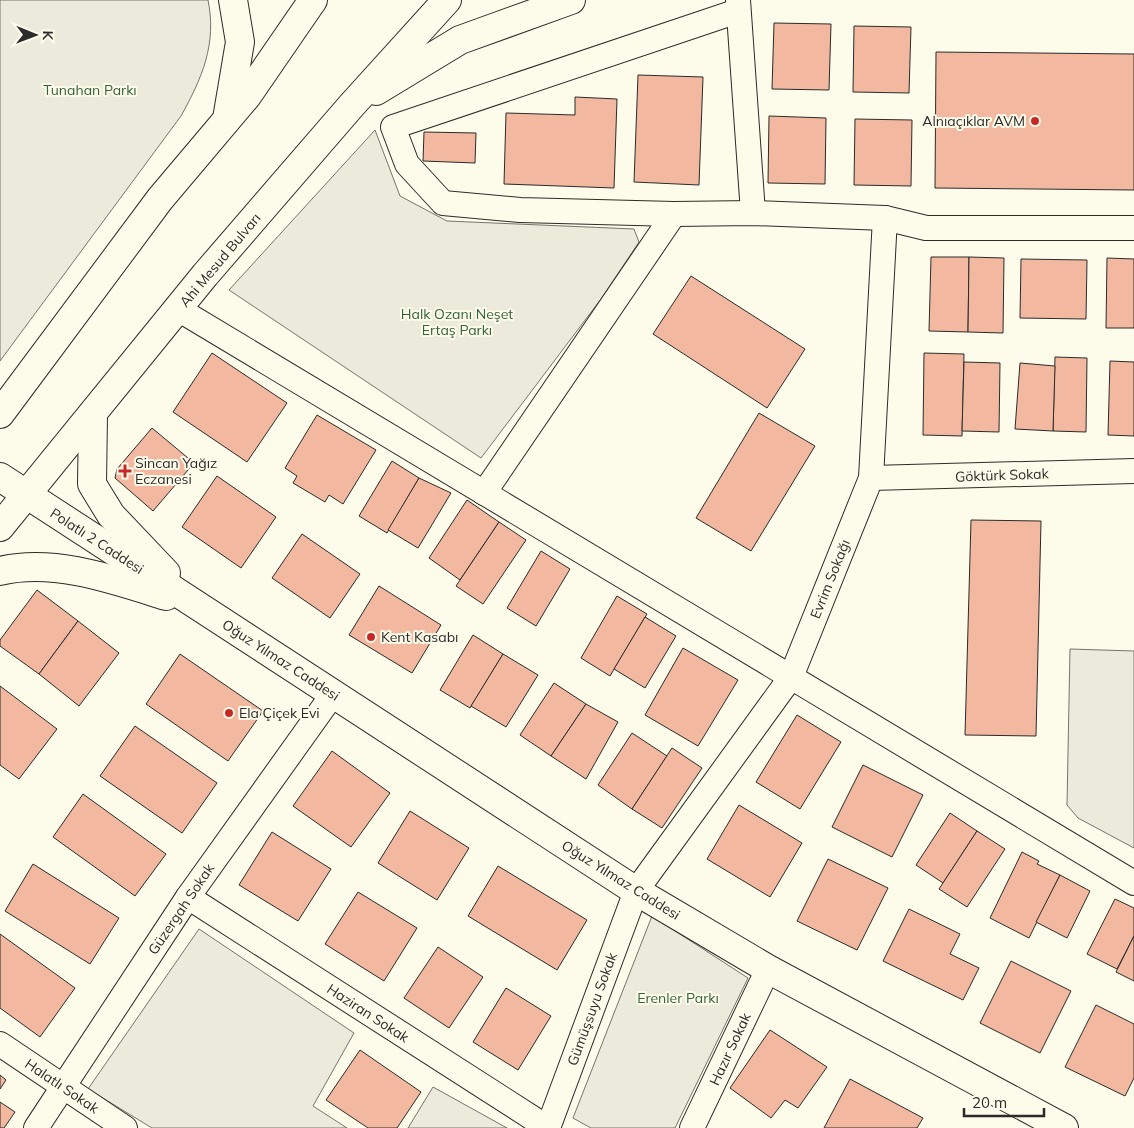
<svg xmlns="http://www.w3.org/2000/svg" width="1134" height="1128" font-family="Mulish,sans-serif">
<style>
.green{fill:#ecebdb;stroke:#74746e}
.building{fill:#f2b8a0;stroke:#2b2b2b}
.lines{fill:none;stroke-linecap:round;stroke-linejoin:round}
.minor-casing{stroke:#2b2b2b;stroke-width:26}
.secondary-casing{stroke:#2b2b2b;stroke-width:30}
.minor{stroke:#fdfbea;stroke-width:24}
.secondary{stroke:#fdfbea;stroke-width:28}
.poi-dot{fill:#c62828;stroke:#fdfbea;stroke-width:2}
.labels{text-anchor:middle;stroke-width:4;stroke-linejoin:round;paint-order:stroke}
.park-label{font-size:14px;fill:#34623c;stroke:#fdfbea}
.poi-label{font-size:14px;fill:#2b2b2b;stroke:#fdfbea;text-anchor:start}
.street-label{font-size:14px;fill:#2b2b2b;stroke:#fdfbea}
</style>
<rect width="100%" height="100%" fill="#fdfbea"/>
<g class="green">
<path d="M 0,0 L 208,0 C 217,44 202,78 181,116 L 0,361 Z"/>
<polygon points="375,130 400,196 447,221 634,229 639,242 601,299 481,458 229,290"/>
<polygon points="1070,649 1134,651 1134,848 1078,818 1067,805"/>
<polygon points="652,916 748,978 675,1128 591,1128 573,1118"/>
<polygon points="199,929 354,1033 313,1106 347,1128 152,1128 88,1089"/>
<polygon points="433,1087 507,1128 408,1128"/>
</g>
<g class="building">
<polygon points="774,23 831,24 829,90 772,89"/>
<polygon points="854,26 911,27 909,93 853,92"/>
<polygon points="936,52 1134,54 1134,190 935,188"/>
<polygon points="638,75 703,77 699,185 634,182"/>
<polygon points="575,97 617,99 614,188 504,184 506,113 575,115"/>
<polygon points="769,116 826,118 825,184 768,183"/>
<polygon points="855,119 912,120 911,186 854,185"/>
<polygon points="424,132 476,133 475,163 423,161"/>
<polygon points="931,257 969,257 968,332 929,331"/>
<polygon points="969,257 1004,258 1003,333 968,332"/>
<polygon points="1107,258 1134,259 1134,328 1106,328"/>
<polygon points="1021,259 1087,260 1086,319 1020,318"/>
<polygon points="691,276 805,349 767,408 653,334"/>
<polygon points="212,353 287,403 247,462 173,412"/>
<polygon points="924,353 964,354 962,436 923,435"/>
<polygon points="1055,357 1087,358 1086,432 1053,431"/>
<polygon points="1110,361 1134,362 1134,436 1108,435"/>
<polygon points="964,362 1000,363 999,432 962,431"/>
<polygon points="1020,363 1055,366 1053,431 1015,429"/>
<polygon points="759,413 815,446 751,551 696,518"/>
<polygon points="317,415 376,450 343,504 329,495 325,502 293,483 297,476 285,468"/>
<polygon points="152,428 194,463 153,511 115,478 117,469"/>
<polygon points="392,461 419,478 387,533 359,516"/>
<polygon points="217,476 276,517 241,568 182,527"/>
<polygon points="419,478 451,493 418,548 388,530"/>
<polygon points="467,500 499,522 460,580 429,558"/>
<polygon points="971,520 1041,521 1036,736 965,735"/>
<polygon points="499,522 526,540 483,604 456,586"/>
<polygon points="302,534 360,574 330,618 272,578"/>
<polygon points="541,551 570,569 536,626 507,608"/>
<polygon points="379,586 441,625 412,673 349,635"/>
<polygon points="37,590 78,621 39,674 0,646 0,640"/>
<polygon points="617,596 647,614 610,676 581,658"/>
<polygon points="645,617 676,636 645,688 614,669"/>
<polygon points="78,621 119,653 79,706 39,674"/>
<polygon points="473,635 503,654 470,708 440,690"/>
<polygon points="683,648 738,680 698,746 645,715"/>
<polygon points="180,654 263,711 228,761 146,704"/>
<polygon points="503,654 538,675 506,727 471,706"/>
<polygon points="554,683 586,704 551,756 520,735"/>
<polygon points="0,686 57,729 19,779 0,765"/>
<polygon points="586,704 618,722 586,779 551,756"/>
<polygon points="797,715 841,742 800,809 756,782"/>
<polygon points="135,726 217,783 182,833 100,776"/>
<polygon points="632,733 667,756 632,809 598,785"/>
<polygon points="672,748 702,768 662,828 632,809"/>
<polygon points="332,751 390,793 351,847 293,806"/>
<polygon points="863,765 923,795 892,857 832,827"/>
<polygon points="83,794 166,854 135,896 53,837"/>
<polygon points="739,805 802,843 770,897 707,859"/>
<polygon points="410,811 469,848 437,900 378,863"/>
<polygon points="950,813 977,831 943,883 916,865"/>
<polygon points="977,831 1005,849 967,907 939,889"/>
<polygon points="272,832 331,869 298,921 239,885"/>
<polygon points="1022,852 1039,861 1037,864 1060,875 1029,938 990,918"/>
<polygon points="828,859 888,888 857,950 797,921"/>
<polygon points="33,864 119,918 90,964 5,911"/>
<polygon points="498,866 587,920 557,970 468,916"/>
<polygon points="1060,875 1090,891 1067,938 1036,922"/>
<polygon points="358,892 417,928 384,981 325,944"/>
<polygon points="1115,899 1134,908 1134,936 1117,969 1087,954"/>
<polygon points="909,909 960,934 950,954 979,968 963,1000 883,961"/>
<polygon points="0,934 75,988 40,1037 0,1008"/>
<polygon points="1134,936 1134,981 1116,972"/>
<polygon points="438,947 483,977 449,1028 404,998"/>
<polygon points="1011,961 1071,991 1040,1053 980,1023"/>
<polygon points="506,988 551,1016 518,1070 473,1042"/>
<polygon points="1096,1005 1134,1024 1134,1078 1125,1096 1065,1067"/>
<polygon points="770,1030 827,1067 798,1108 785,1100 771,1118 730,1088"/>
<polygon points="360,1050 421,1092 397,1128 368,1128 326,1100"/>
<polygon points="0,1075 6,1080 0,1089"/>
<polygon points="850,1079 923,1118 917,1128 824,1128"/>
<polygon points="0,1102 15,1112 4,1128 0,1128"/>
</g>
<g class="lines">
<defs>
<g id="minor">
<polyline points="738,0 753,213"/>
<polyline points="738,11 393,127 407,164 443,203 520,210 674,214 753,213 885,218 926,228 1134,228"/>
<polyline points="178,309 1134,883"/>
<polyline points="871,478 1134,471"/>
<polyline points="484,493 674,214"/>
<polyline points="188,897 548,1128"/>
<polyline points="0,1044 125,1128"/>
<polyline points="36,1128 188,897 333,694"/>
<polyline points="548,1128 636,891 791,677 871,478 885,218"/>
<polyline points="692,1128 768,969"/>
</g>
<g id="secondary">
<polyline points="376,91 460,40 571,0"/>
<polyline points="227,119 240,42 233,0"/>
<polyline points="0,414 160,199 247,96 313,0"/>
<polyline points="93,415 92,484 111,515 166,573"/>
<polyline points="0,477 636,891 768,969 1064,1128"/>
<polyline points="0,527 205,275 351,106 447,0"/>
<path d="M 0,571 C 54,558 115,580 166,596"/>
</g>
</defs>
<use href="#minor" class="minor-casing"/>
<use href="#secondary" class="secondary-casing"/>
<use href="#minor" class="minor"/>
<use href="#secondary" class="secondary"/>
</g>
<g class="poi-dot">
<circle cx="1035" cy="121" r="5"/>
<path d="M122.5 463.5h5v5h5v5h-5v5h-5v-5h-5v-5h5z"/>
<circle cx="371" cy="637" r="5"/>
<circle cx="229" cy="713" r="5"/>
</g>
<g class="labels">
<g class="park-label">
<text x="90" y="95">Tunahan Parkı</text>
<text x="457" y="319">Halk Ozanı Neşet<tspan x="457" dy="16">Ertaş Parkı</tspan></text>
<text x="678" y="1003">Erenler Parkı</text>
</g>
<g class="poi-label">
<text x="1025" y="126" text-anchor="end">Alnıaçıklar AVM</text>
<text x="135" y="468">Sincan Yağız<tspan x="135" dy="16">Eczanesi</tspan></text>
<text x="381" y="642">Kent Kasabı</text>
<text x="239" y="718">Ela Çiçek Evi</text>
</g>
<g class="street-label">
<text transform="translate(220 260) rotate(-50)" y="5">Ahi Mesud Bulvarı</text>
<text transform="translate(1002 475) rotate(-2)" y="5">Göktürk Sokak</text>
<text transform="translate(97 541) rotate(33)" y="5">Polatlı 2 Caddesi</text>
<text transform="translate(830 579) rotate(-68)" y="5">Evrim Sokağı</text>
<text transform="translate(281 660) rotate(33)" y="5">Oğuz Yılmaz Caddesi</text>
<text transform="translate(621 880) rotate(32)" y="5">Oğuz Yılmaz Caddesi</text>
<text transform="translate(181 909) rotate(-56)" y="5">Güzergah Sokak</text>
<text transform="translate(592 1009) rotate(-70)" y="5">Gümüşsuyu Sokak</text>
<text transform="translate(368 1013) rotate(33)" y="5">Haziran Sokak</text>
<text transform="translate(730 1049) rotate(-65)" y="5">Hazır Sokak</text>
<text transform="translate(62 1086) rotate(34)" y="5">Halatlı Sokak</text>
</g>
</g>
<g transform="translate(35 35) rotate(91)" stroke="#fdfbea" stroke-width="4" paint-order="stroke">
<path d="M0-4L9 19L0 12L-9 19Z" fill="#2b2b2b"/>
<text y="-8" font-size="14" font-weight="bold" text-anchor="middle" fill="#2b2b2b">K</text>
</g>
<path d="M964 1108v8h80v-8" fill="none" stroke="#2b2b2b" stroke-width="2.5"/>
<text x="972" y="1108" font-size="15" fill="#2b2b2b" stroke="#fdfbea" stroke-width="4" paint-order="stroke">20 m</text>
</svg>
